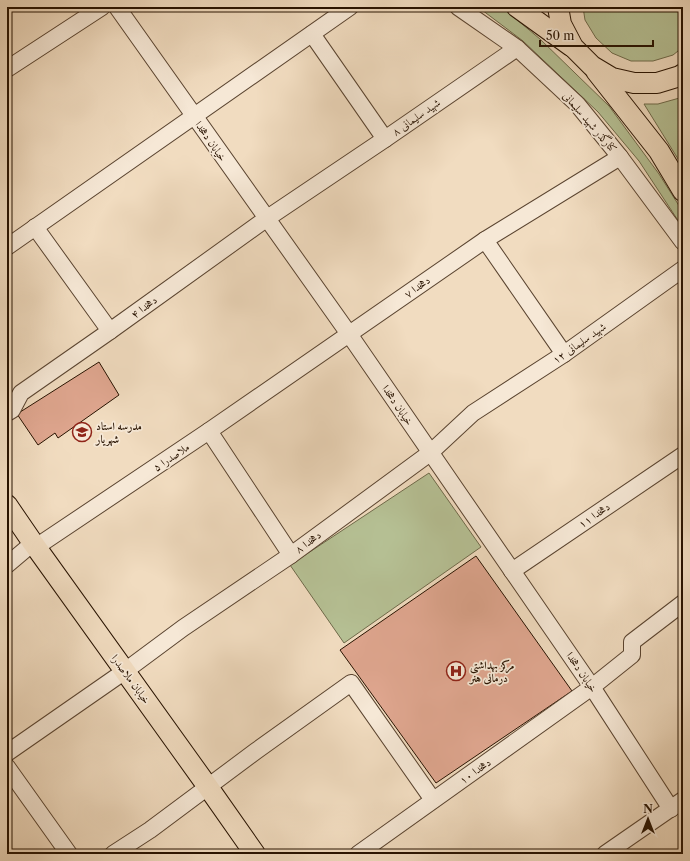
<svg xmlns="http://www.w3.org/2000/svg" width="690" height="861" font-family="'Libre Caslon Text',Amiri,serif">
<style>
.green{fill:#b6c195;stroke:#6e6a4a}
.building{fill:#dfa68f;stroke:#271200}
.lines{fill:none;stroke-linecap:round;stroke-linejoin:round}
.minor-casing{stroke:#5a4430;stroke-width:18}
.major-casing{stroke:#271200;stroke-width:22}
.minor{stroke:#f6e8d6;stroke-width:16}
.major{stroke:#f1dcc0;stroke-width:20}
.labels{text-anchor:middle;stroke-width:3.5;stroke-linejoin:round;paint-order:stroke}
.street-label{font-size:11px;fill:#271200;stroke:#f6e8d6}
.poi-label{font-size:11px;font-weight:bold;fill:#271200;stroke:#f6e8d6;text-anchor:start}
</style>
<rect width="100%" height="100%" fill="#f1dcc0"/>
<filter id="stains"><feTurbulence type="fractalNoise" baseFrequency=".005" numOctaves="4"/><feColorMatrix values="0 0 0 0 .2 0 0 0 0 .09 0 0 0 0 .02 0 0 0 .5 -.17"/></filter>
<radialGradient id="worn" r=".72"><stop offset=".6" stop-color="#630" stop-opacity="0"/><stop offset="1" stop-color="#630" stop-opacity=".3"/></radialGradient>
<g class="green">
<polygon points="478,7 502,7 504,9 540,39 609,106 659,174 683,212 683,228 639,161 598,112 523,41"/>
<polygon points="583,7 683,7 683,47 673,55 653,61 631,61 612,53 596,38 585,20"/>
<polygon points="683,97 683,167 644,104 658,104"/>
<polygon points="429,473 481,547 344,643 290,565"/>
</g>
<g class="building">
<polygon points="99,362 119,395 58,438 55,433 38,445 17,414"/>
<polygon points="476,556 572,691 436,783 340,650"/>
</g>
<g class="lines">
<defs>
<g id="minor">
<polyline points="117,7 349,334 592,687 671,809"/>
<polyline points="458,7 517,48 577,104 620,157 683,242"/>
<polyline points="312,34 385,139"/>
<polyline points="7,69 102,7"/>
<polyline points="35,227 110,331"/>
<polyline points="485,240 564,354"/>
<polyline points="7,247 350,7"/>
<polyline points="7,413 12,410 21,393 110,331 266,219 385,139 517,48"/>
<polyline points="209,431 291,555"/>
<polyline points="36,547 209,431 485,240 620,157"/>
<polyline points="7,565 33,543"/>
<polyline points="512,571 683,455"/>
<polyline points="7,753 125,671 183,628 291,555 430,453 473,413 564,354 683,269"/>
<polyline points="7,767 69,854"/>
<polyline points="113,854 150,830 256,751 351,683 433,800"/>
<polyline points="358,854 592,687 632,655 632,642 683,603"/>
<polyline points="605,854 683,800"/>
</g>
<g id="major">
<polyline points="517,7 571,46"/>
<polyline points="558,7 561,24 573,47 592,66 612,78 634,83 657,83 680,76 683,74"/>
<polyline points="596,71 659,151 683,191"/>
<polyline points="7,505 33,543 208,787 255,854"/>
</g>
</defs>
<use href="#minor" class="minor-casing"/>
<use href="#major" class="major-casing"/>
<use href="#minor" class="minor"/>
<use href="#major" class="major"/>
</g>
<defs>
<symbol id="school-ring" viewBox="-11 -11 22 22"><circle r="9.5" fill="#f6e8d6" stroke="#8f2418" stroke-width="1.5"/><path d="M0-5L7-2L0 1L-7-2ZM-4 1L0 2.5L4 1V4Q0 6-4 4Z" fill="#8f2418"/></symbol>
<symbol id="hospital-ring" viewBox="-11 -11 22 22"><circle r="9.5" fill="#f6e8d6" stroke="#8f2418" stroke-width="1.5"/><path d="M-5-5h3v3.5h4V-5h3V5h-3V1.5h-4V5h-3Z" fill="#8f2418"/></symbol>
</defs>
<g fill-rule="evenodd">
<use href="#school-ring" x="71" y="421" width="22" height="22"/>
<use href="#hospital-ring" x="445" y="660" width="22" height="22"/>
</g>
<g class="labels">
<g class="street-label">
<text transform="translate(416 117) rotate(-35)" y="4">شهید سلیمانی ۸</text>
<text transform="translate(590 122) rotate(49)" y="4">کنارگذر شهید سلیمانی</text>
<text transform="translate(211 141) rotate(55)" y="4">خیابان دهخدا</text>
<text transform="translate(417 287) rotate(-35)" y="4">دهخدا ۷</text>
<text transform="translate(144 307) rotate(-36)" y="4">دهخدا ۴</text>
<text transform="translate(579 343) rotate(-35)" y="4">شهید سلیمانی ۱۲</text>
<text transform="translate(398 405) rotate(56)" y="4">خیابان دهخدا</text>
<text transform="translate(171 457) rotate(-34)" y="4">ملاصدرا ۵</text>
<text transform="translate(594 515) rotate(-34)" y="4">دهخدا ۱۱</text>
<text transform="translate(308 542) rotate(-36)" y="4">دهخدا ۸</text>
<text transform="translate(582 672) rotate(56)" y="4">خیابان دهخدا</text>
<text transform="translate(131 679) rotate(54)" y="4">خیابان ملاصدرا</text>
<text transform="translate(475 771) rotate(-35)" y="4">دهخدا ۱۰</text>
</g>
<g class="poi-label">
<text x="96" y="430">مدرسه استاد<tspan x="96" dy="13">شهریار</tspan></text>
<text x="470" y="669">مرکز بهداشتی<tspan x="470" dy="13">درمانی هنر</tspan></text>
</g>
</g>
<rect width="690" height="861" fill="none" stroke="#f1dcc0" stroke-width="24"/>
<rect x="8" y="8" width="674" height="845" fill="none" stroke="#271200" stroke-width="2"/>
<rect x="12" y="12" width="666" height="837" fill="none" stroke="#271200"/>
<g transform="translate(648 819)" stroke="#f6e8d6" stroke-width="3" paint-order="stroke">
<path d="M0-3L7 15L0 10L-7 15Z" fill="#271200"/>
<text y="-6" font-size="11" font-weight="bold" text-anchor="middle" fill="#271200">N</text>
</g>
<path d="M540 40v6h113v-6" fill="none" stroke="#271200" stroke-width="2"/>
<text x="546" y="40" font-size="12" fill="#271200" stroke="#f6e8d6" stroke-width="3" paint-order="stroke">50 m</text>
<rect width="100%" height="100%" filter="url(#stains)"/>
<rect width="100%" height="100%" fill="url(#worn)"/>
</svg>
